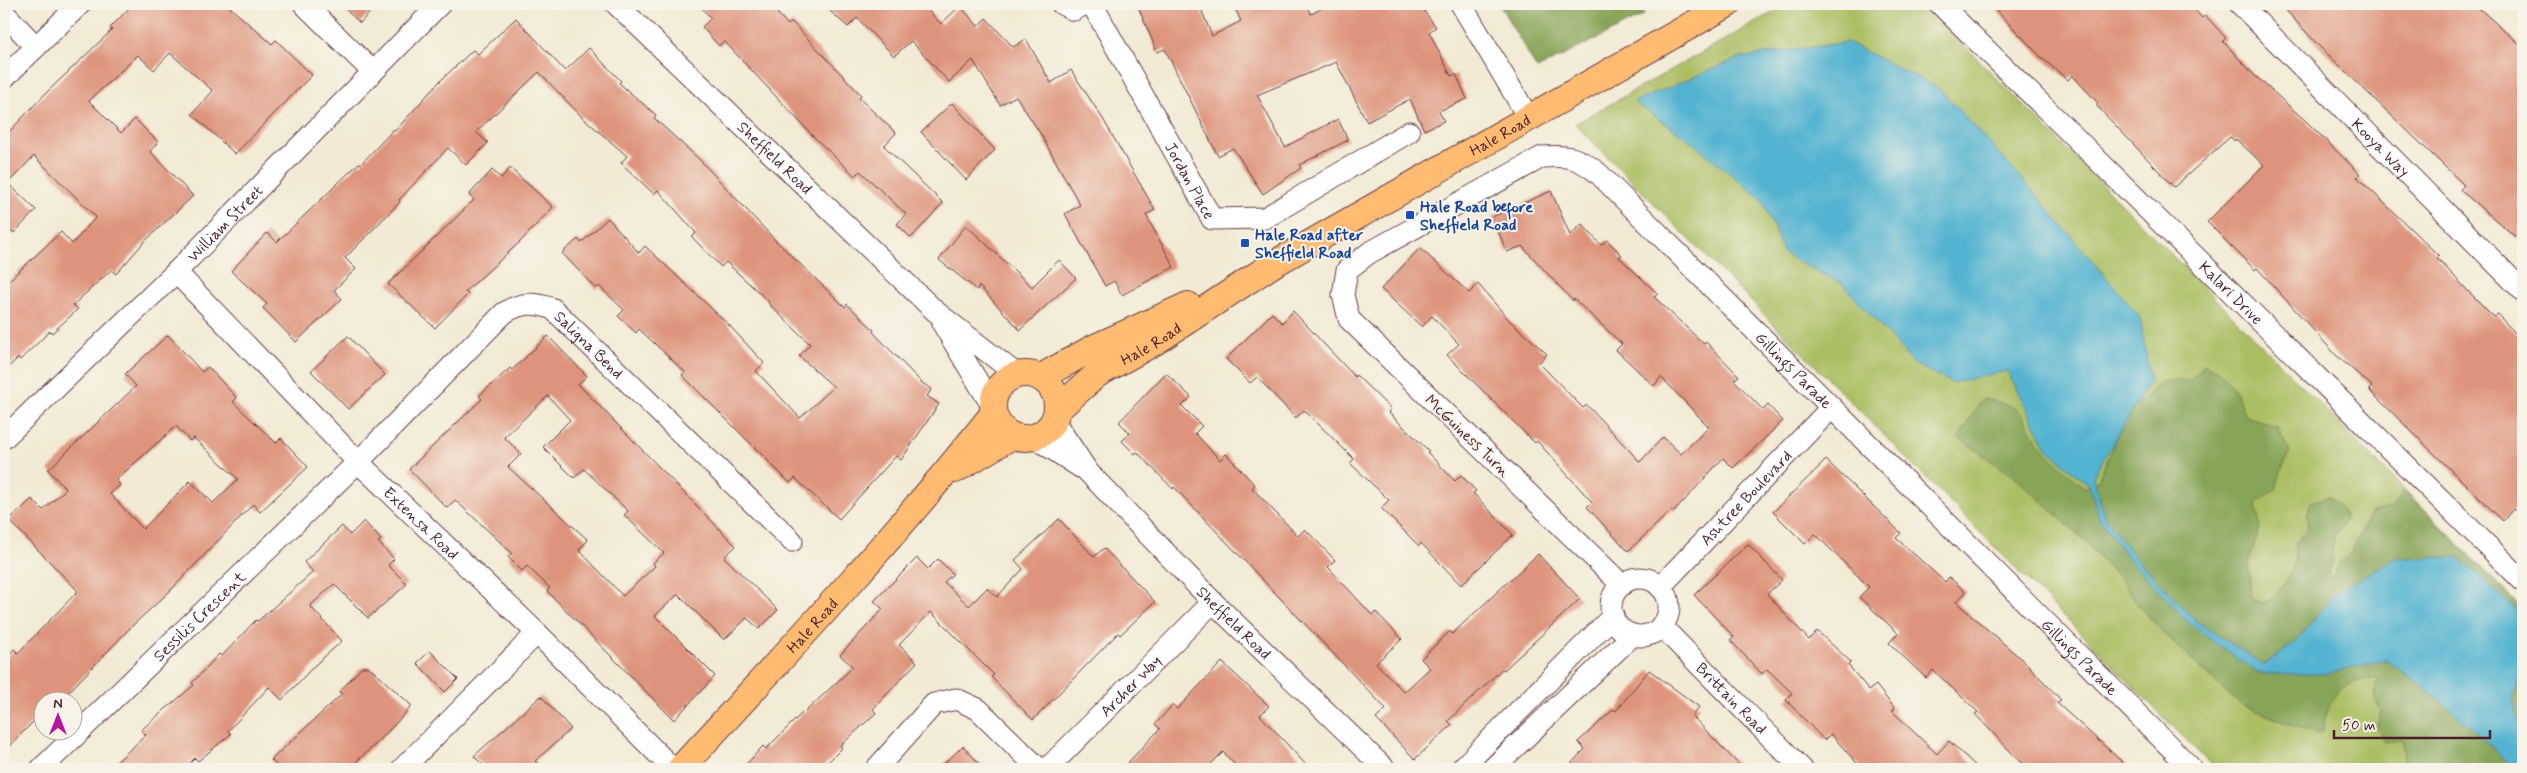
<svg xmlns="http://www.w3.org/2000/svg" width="2527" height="773" font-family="Mynerve,sans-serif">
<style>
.green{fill:#aabe62;stroke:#7a6e46}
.forest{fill:#87a558;stroke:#686242}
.water{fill:#52b3d0;stroke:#4e697e}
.building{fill:#de947c;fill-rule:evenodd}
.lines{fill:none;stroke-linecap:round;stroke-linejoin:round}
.minor-casing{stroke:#633d44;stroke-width:23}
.major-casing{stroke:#633d44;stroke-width:28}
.minor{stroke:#fff;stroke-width:21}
.major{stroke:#ffbb71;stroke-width:26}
.transit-dot{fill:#1a4fb4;stroke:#f7f3e8;stroke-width:2}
.labels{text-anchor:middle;stroke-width:4;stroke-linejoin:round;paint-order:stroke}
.street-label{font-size:16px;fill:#4a1f2b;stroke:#f7f3e8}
.transit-label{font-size:16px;font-weight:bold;fill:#164399;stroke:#f7f3e8;text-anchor:start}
</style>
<rect width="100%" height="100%" fill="#f7f3e8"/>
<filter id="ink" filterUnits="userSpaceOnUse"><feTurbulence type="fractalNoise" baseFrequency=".02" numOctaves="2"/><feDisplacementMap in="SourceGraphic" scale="10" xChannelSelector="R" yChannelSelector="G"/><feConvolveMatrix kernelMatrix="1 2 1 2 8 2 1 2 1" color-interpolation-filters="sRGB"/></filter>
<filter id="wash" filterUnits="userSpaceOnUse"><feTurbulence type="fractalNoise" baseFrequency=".0096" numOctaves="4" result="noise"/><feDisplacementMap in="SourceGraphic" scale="20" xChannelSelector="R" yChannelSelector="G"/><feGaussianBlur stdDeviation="1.12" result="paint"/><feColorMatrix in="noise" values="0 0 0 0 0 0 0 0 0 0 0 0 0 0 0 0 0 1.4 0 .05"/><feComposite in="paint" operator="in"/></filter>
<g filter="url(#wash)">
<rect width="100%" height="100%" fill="#f2ead4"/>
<polygon class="green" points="1788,4 1923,4 2523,609 2523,769 2215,769 1575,124"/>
<g class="forest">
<polygon points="1499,4 1639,4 1644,15 1537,69"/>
<path d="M 2204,364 C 2231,376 2235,390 2246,416 L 2277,427 L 2290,452 L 2281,471 L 2276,489 L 2256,503 L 2260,528 L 2249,561 L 2251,599 L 2265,603 C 2286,585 2297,570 2295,543 L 2308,528 L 2307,516 L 2311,502 L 2329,496 L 2342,510 L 2346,520 L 2334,537 L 2332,560 L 2328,573 L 2332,578 L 2339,564 L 2351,552 L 2372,512 L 2394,507 L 2403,490 L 2523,611 L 2523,769 L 2405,769 L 2402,740 L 2384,742 L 2377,727 L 2381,711 L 2373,696 L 2377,679 C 2340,679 2328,699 2322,733 L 2296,727 L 2243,705 L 2233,698 L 2185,654 L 2140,608 L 2126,586 L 2082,538 L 2016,478 L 1959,438 L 1982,399 C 2033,406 2019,421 2047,453 C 2058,465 2072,476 2085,488 L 2098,480 L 2110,454 L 2122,419 L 2161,382 L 2190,380 Z"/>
</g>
<polygon class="water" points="1847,42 1940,89 2038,197 2140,317 2150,380 2093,477 2105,517 2133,555 2196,621 2264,665 2296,642 2335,593 2395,558 2458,557 2516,609 2523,628 2523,668 2514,697 2523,745 2523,769 2515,769 2459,716 2387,660 2326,674 2259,674 2191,625 2128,558 2112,536 2100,520 2089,485 2048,450 2007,371 1952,383 1914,364 1844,285 1784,254 1762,200 1689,140 1634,102 1739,58"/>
<g id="blocks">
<g class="building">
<polygon points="133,4 226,4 272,44 276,40 312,75 235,154 192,114 213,91 170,53 154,70 138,55 89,101 121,133 135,119 158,142 150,151 193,196 145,241 116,274 111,270 73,305 78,309 52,333 50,331 20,360 18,358 4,371 4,285 61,232 72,244 96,217 34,156 8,183 36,210 14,233 12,231 4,240 4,137 45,94 112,30 110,28"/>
<polygon points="340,4 378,4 360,23"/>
<polygon points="698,4 769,4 788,25 792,22 861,95 859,98 896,133 884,146 943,203 911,238 897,224 906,214 860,171 855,176 814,137 724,41 719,46 702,27 711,18"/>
<polygon points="822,4 922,4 941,24 960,6 978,26 986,18 1013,47 1026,39 1051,83 1071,70 1103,119 1155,210 1146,215 1174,267 1122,295 1114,281 1105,286 1065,214 1080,205 1040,133 1016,96 1000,105 973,60 949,82 911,41 894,56 857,18 848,27"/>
<polygon points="1137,4 1199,4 1212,36 1241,21 1233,4 1305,4 1311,14 1331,4 1419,4 1436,27 1429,32 1451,76 1456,74 1467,99 1439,111 1444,121 1424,130 1410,99 1367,122 1336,62 1257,95 1285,147 1338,119 1348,140 1299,165 1301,168 1263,194 1233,148 1218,156 1165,49 1157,52"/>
<polygon points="1990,4 2190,4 2202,18 2205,15 2226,38 2223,41 2253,74 2307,122 2360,174 2357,177 2439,256 2437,258 2467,290 2494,317 2497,314 2523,341 2523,519 2513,509 2503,521 2369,390 2372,386 2336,355 2257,268 2255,270 2207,222 2264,165 2236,139 2235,141 2230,137 2174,187 2096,105 2098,103 2072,75 2068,80 2043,59"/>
<polygon points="2280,4 2474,4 2523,47 2523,243 2460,190 2464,185 2319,46"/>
<polygon points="516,18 565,71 589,48 621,81 619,83 656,115 654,118 700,160 774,239 845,307 847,304 874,330 873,332 922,383 932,389 927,396 939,404 901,460 896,456 839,519 795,478 790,483 682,375 685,372 639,329 636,333 618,316 624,310 599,286 596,289 562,253 578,239 581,243 608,218 639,253 645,246 728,324 764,363 756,371 800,418 834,387 799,356 810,344 768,303 769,302 726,262 721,267 692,237 696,233 658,190 654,194 621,163 627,156 580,115 539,72 476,132 488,143 466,165 448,148 399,200 400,202 345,258 356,269 334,290 342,299 296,342 263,308 267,304 231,271 267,233 277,242 359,163 361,164 394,129 395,131 439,82 473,50 478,54"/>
<polygon points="952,103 995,150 966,180 921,132"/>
<polygon points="510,168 553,207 520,242 465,292 468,294 435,328 388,284 474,200 469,195 492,170 501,178"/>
<polygon points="1551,191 1570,235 1582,224 1601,245 1607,240 1622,255 1619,257 1658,294 1654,297 1704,344 1706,342 1739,376 1734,380 1763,410 1768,405 1783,421 1733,468 1723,458 1674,512 1672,510 1628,551 1587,507 1592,502 1537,441 1535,443 1447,355 1459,344 1432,316 1422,327 1381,289 1420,248 1469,293 1478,284 1510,321 1547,354 1539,363 1583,408 1587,405 1640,462 1663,437 1681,454 1709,427 1661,377 1654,386 1616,350 1622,344 1574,299 1573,301 1522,246 1507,252 1492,217"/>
<polygon points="966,225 1032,287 1059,260 1076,278 1020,330 979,286 977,290 939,260"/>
<polygon points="1293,311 1355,377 1356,375 1391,409 1388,412 1429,451 1427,452 1455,481 1461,475 1476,491 1473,493 1513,535 1461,585 1421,543 1419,546 1381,508 1389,500 1350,463 1354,459 1304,410 1296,418 1257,377 1250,383 1226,359 1272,313 1282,323"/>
<path d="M 168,335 L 202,372 L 208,367 L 237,398 L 233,402 L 276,443 L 281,438 L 308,467 L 260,512 L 253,504 L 170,591 L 132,626 L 61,700 L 42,700 L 42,713 L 4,751 L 4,661 L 14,649 L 18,653 L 78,591 L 9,520 L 32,499 L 43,510 L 66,489 L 48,470 L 136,386 L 125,374 ZM 176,426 L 190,441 L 194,438 L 238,479 L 213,503 L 190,481 L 143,529 L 110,494 L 120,485 L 116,480 Z"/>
<polygon points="348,336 385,375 348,409 311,371"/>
<path d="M 548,336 L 587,376 L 578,384 L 736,546 L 724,557 L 778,610 L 759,629 L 747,618 L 724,640 L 678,594 L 655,616 L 715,676 L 674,720 L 547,591 L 550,588 L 527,566 L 522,571 L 508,557 L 512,553 L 455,500 L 447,508 L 409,469 L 482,399 L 479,396 L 510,368 L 512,370 ZM 548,396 L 570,420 L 543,447 L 574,478 L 584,469 L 628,511 L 624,515 L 664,553 L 653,563 L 655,566 L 623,596 L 579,550 L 588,540 L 508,467 L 521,454 L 504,437 Z"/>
<polygon points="1166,373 1191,397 1182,406 1202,426 1195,433 1220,460 1226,454 1255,485 1252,488 1298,536 1305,529 1335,560 1328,567 1372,615 1376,612 1402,639 1376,663 1404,692 1430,668 1421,659 1450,631 1452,634 1538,554 1580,599 1504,670 1502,669 1448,721 1452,725 1415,759 1376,719 1386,709 1174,487 1173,489 1137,452 1135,454 1122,441 1130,433 1119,422"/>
<polygon points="1826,460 1901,533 1896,538 1945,582 1949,577 1966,592 1956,602 2028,665 2061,700 2057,703 2130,769 2027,769 1975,714 1978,712 1933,670 1926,678 1889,643 1898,633 1859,597 1869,587 1815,534 1805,544 1773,512"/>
<polygon points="1059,519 1094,557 1104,548 1155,602 1120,635 1118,633 1033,720 991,677 994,675 931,612 899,645 917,662 873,709 876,713 840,746 842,748 821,769 742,769 763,746 766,749 804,711 805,712 853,667 840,655 883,609 874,601 917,558 928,569 938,559 953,574 944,582 969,606 987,588 997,597 1023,569 1015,560"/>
<polygon points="364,521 381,540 378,542 394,559 388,565 407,584 368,618 334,584 310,606 342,641 314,666 282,700 269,687 228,731 231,734 198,761 195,758 184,769 109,769 146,735 141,730 194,685 192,683 219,654 222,656 256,620 258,621 313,572 304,562 342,526 350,535"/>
<polygon points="1748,544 1782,580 1767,594 1809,640 1817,631 1851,662 1848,665 1869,690 1876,685 1895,709 1892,711 1937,754 1949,741 1979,769 1862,769 1831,734 1824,740 1786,700 1792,693 1767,669 1762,674 1730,640 1734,637 1694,595"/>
<polygon points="430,651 458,679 445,692 417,663"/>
<polygon points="1222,662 1269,706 1260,715 1310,769 1239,769 1223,752 1206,769 1122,769 1160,729 1155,724 1173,705 1177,709"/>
<polygon points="362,667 369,667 412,706 379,741 348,769 280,769 271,760 342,694 339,692"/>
<polygon points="1649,670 1699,707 1692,716 1743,769 1566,769 1585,749 1578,742 1614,709 1616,711"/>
<polygon points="541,696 571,729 535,761 543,769 487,769 474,756"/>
<polygon points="963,746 984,769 938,769"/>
</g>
</g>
</g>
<g filter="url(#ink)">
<use href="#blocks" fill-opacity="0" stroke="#633d44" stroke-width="1"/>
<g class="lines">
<defs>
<g id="minor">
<polyline points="304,4 373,72"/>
<path id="s1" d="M 616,4 L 935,311 L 1016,374"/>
<polyline points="1062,4 1074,10 1085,4"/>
<path id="s2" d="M 1092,4 L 1212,219 L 1265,218 L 1409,132"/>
<polyline points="1461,4 1528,117"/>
<path id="s3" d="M 1940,4 L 2523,581"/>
<path id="s4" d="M 2240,4 L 2523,291"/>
<polyline points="4,13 36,47"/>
<polyline points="4,78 80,4"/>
<path id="s5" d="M 176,272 L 358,462 L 537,633 L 673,769"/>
<polyline points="943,324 991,404"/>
<path id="s6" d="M 1054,421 L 1088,472 L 1213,602 L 1385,769"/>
<polyline points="1034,437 1080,467"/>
<path id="s7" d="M 4,438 L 176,272 L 440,4"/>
<circle cx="1640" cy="607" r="29"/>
<path id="s8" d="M 1622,585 L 1349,319 L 1343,295 L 1347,270 L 1369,253 L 1542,157 C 1568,155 1578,157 1598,173 L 2192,769"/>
<path id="s9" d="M 1660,587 L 1831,408"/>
<path id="s10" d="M 1661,626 L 1802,769"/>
<path id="s11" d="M 41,769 L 358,462 L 504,313 C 521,302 535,302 553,309 L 792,541"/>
<polyline points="402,769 537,633"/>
<polyline points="876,769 934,704 956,699 978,709 1039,769"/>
<path id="s12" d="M 1047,769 L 1213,602"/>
<polyline points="1461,769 1613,616"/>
<polyline points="1492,769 1633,635"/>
</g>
<g id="major">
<circle cx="1025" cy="406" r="32"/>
<polyline points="1041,377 1093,348 1188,305"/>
<path id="s13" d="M 1058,409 L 1096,375 L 1155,342 L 1272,265 L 1728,4"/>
<polyline points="955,470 1012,436"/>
<path id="s14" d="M 680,769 C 787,653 895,537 993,414"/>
</g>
</defs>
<use href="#minor" class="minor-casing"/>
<use href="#major" class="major-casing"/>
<use href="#minor" class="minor"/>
<use href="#major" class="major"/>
</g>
</g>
<g class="transit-dot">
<rect x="1405" y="210" width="10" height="10" rx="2.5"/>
<rect x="1240" y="238" width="10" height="10" rx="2.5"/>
</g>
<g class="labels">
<g class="street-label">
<text dy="6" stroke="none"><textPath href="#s13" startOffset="521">Hale Road</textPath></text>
<text dy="6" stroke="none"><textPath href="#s4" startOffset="201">Kooya Way</textPath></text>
<text dy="6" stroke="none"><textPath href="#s1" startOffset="221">Sheffield Road</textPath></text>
<text dy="6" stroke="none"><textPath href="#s2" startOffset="202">Jordan Place</textPath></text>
<text dy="6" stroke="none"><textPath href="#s7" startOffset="308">William Street</textPath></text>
<text dy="6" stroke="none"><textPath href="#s3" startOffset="410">Kalari Drive</textPath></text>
<text dy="6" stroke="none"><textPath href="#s13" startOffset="114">Hale Road</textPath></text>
<text dy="6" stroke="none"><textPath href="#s11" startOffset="752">Saligna Bend</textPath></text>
<text dy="6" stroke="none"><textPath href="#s8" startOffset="995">Gillings Parade</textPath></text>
<text transform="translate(1468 435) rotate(44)" y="6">McGuiness Turn</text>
<text dy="6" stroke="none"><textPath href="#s9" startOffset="124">Ashtree Boulevard</textPath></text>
<text dy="6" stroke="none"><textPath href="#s5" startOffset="351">Extensa Road</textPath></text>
<text dy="6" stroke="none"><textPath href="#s11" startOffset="220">Sessilis Crescent</textPath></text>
<text dy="6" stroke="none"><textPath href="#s6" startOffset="271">Sheffield Road</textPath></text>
<text dy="6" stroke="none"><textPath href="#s14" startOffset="195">Hale Road</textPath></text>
<text dy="6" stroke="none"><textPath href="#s8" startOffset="1400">Gillings Parade</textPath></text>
<text dy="6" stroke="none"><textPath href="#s12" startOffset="118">Archer Way</textPath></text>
<text dy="6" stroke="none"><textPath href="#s10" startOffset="101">Brittain Road</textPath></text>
</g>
<g class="transit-label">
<text x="1420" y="212">Hale Road before<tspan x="1420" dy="18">Sheffield Road</tspan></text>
<text x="1255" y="240">Hale Road after<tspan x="1255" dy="18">Sheffield Road</tspan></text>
</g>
</g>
<rect width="2527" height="773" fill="none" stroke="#f7f3e8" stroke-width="20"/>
<g transform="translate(58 716)"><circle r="24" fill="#f7f3e8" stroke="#b29e9c"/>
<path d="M0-4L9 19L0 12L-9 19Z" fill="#b5179e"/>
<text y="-8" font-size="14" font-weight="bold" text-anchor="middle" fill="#4a1f2b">N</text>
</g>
<path d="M2334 730v8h156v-8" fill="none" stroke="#4a1f2b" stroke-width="2.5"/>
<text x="2342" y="730" font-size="15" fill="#4a1f2b" stroke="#f7f3e8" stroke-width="4" paint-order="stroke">50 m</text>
</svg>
